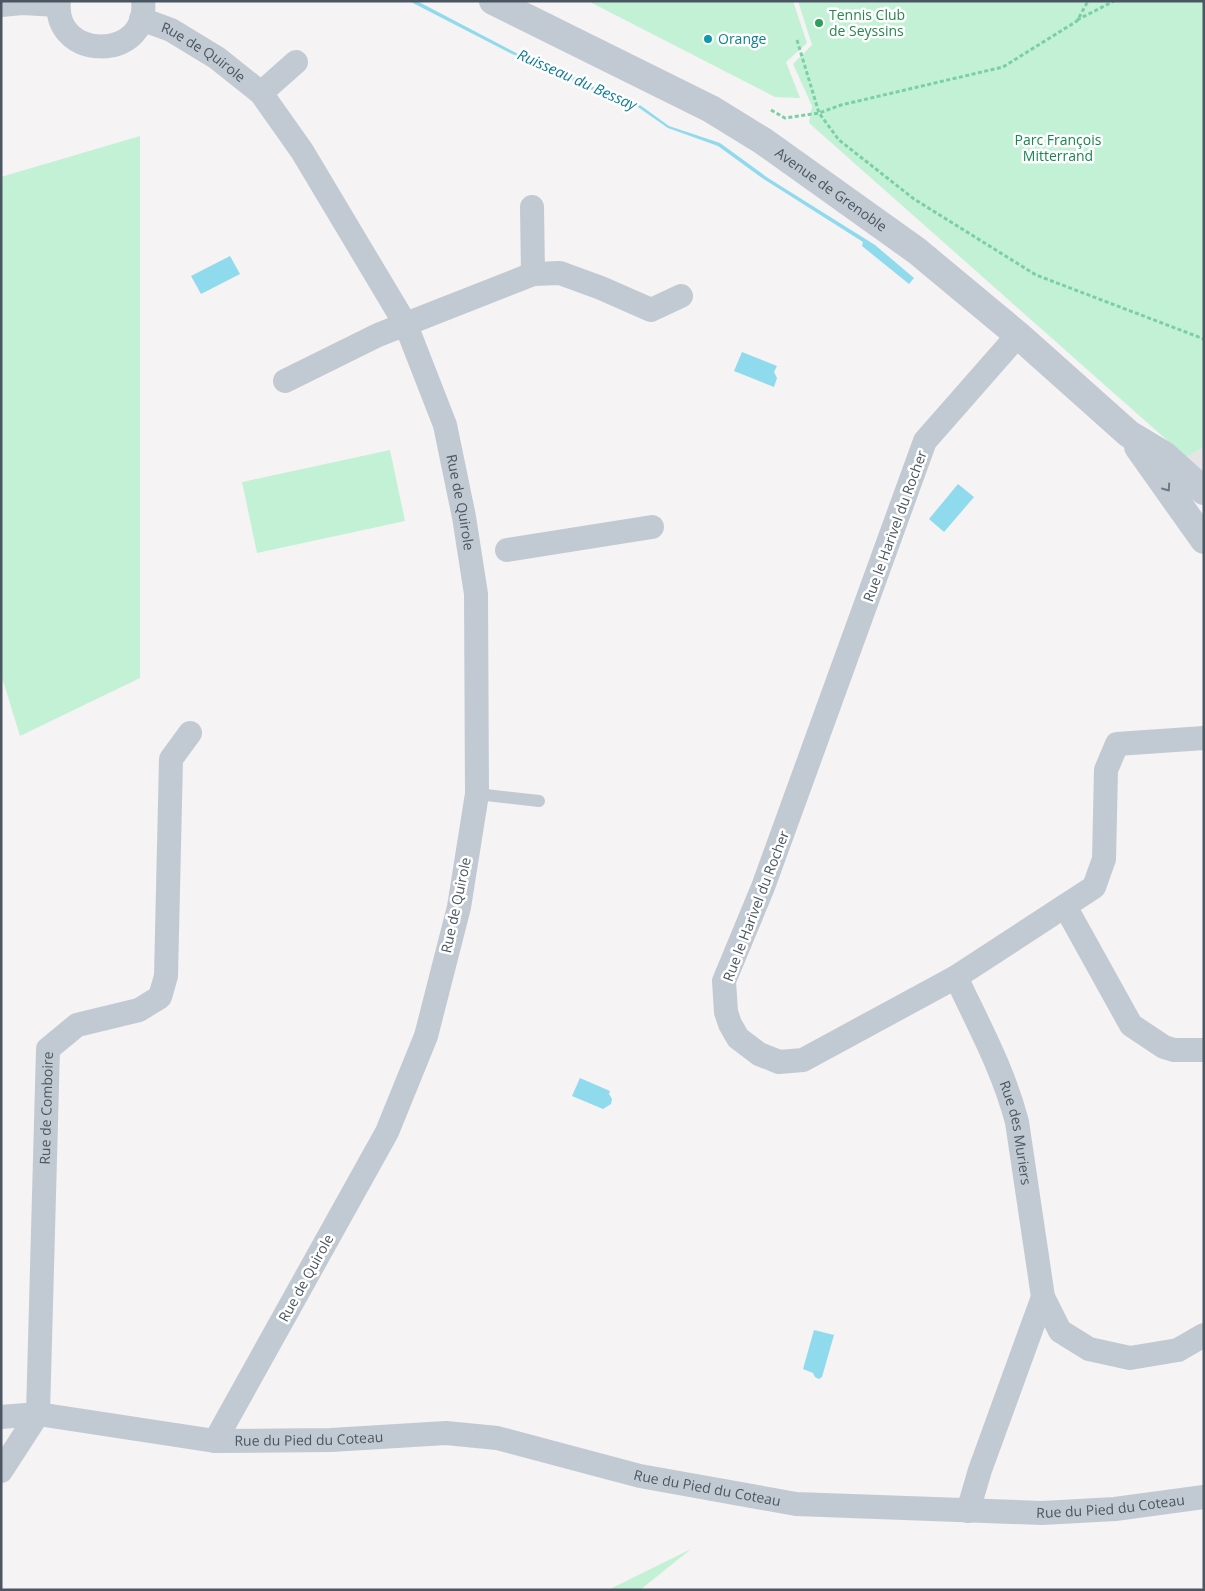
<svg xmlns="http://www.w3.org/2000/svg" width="1205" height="1591" font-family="'Open Sans',sans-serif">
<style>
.education{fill:#e6e4e5}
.green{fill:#c3f1d5}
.water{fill:#90daee}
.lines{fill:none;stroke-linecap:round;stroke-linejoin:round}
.path{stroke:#7ad0a6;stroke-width:3;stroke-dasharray:4 2.5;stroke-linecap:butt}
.service{stroke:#c1cad2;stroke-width:12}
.minor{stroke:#c1cad2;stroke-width:24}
.tertiary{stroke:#c1cad2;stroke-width:28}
.oneway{stroke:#6e7983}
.leisure-dot{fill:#2e9e5b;stroke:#fff;stroke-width:2}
.culture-dot{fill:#0f9aa8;stroke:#fff;stroke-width:2}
.labels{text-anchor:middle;stroke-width:5;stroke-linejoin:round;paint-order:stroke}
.leisure-label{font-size:14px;fill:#27864d;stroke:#fff;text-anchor:start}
.culture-label{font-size:14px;fill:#0d838f;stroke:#fff;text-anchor:start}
.street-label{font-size:14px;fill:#4a5661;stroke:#fff}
.park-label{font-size:14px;fill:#17864f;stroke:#fff}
.water-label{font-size:15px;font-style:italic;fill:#0c7c9b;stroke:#fff}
</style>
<rect width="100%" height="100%" fill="#f5f3f3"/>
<polygon class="education" points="1204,447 1204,475 1186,457"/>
<g class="green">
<polygon points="588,1 793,1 807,43 786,62 800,98 775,97"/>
<polygon points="798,1 1204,1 1204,447 1186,457 809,123 812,106 793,64 812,45"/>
<polygon points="140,136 140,678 20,736 1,674 1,177"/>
<polygon points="390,450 405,521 257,553 242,482"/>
<polygon points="691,1549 640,1590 608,1590"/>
</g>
<g class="water">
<polygon points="409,1 417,1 524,57 560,69 603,92 633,100 669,126 720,143 768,178 875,245 914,278 909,284 862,246 863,242 762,178 718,146 668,128 632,103 602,94 578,84 562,74 512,54"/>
<polygon points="230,256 240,274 201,294 191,276"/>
<polygon points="742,352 777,366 774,372 777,378 774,387 734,371"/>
<polygon points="958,484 974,497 944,532 929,519"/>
<polygon points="580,1078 610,1091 609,1094 612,1099 611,1104 603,1109 572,1096"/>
<polygon points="814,1330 834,1335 822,1377 819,1379 815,1377 813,1373 803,1369"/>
</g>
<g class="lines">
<g class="path">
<polyline points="1077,20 1114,1"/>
<polyline points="797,40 819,113 839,140 914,199 1036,275 1204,339"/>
<polyline points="771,110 785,118 819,113 841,105 1003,67 1077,21 1088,1"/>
</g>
<polyline class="service" points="477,794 539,801"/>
<g class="minor">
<path d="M 59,1 C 52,61 150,62 143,1"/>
<polyline points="1,5 22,3 58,5"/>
<path id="s1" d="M 141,19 L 171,30 L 217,58 L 261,93 L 302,151 L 406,325 L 445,425 L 464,517 L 476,594 L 477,794 L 459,907 L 426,1036 L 387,1132 L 215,1441"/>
<polyline points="261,93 296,62"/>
<polyline points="532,207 533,274"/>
<polyline points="1018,335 925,441 763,887 724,981 726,1012 730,1024 738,1038 759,1054 779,1062 803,1060 956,977 1094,887 1104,859 1106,770 1117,744 1204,738"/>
<polyline points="285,381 378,335 533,274 560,273 601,288 651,310 681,296"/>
<polyline points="507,550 652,527"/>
<polyline points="1065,906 1131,1025 1164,1047 1174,1050 1204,1050"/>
<path id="s2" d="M 956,977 C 979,1026 1003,1069 1017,1122 L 1043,1297 L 1060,1331 L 1089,1349 L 1130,1358 L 1178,1350 L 1204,1335"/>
<path id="s3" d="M 1,1417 L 38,1414 L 215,1441 L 331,1440 L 446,1433 L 497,1438 L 640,1476 L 796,1504 L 1042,1513 L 1115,1509 L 1204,1497"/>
<path id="s4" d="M 1,1471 L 38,1414 L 48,1049 L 77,1025 L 139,1010 L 160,997 L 166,976 L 171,759 L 190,733"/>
<polyline points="968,1511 980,1470 1043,1297"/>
</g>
<g class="tertiary">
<path id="s5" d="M 493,1 L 711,109 L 763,141 L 917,251 L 1018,335 L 1129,434 L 1164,455 L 1204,491"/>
<polyline points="1138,447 1204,540"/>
</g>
</g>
<defs><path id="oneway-chevron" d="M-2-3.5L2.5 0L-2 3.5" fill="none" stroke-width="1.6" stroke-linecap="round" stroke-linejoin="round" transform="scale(1.25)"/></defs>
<use class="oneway" href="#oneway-chevron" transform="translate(1167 488) rotate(55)"/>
<circle class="leisure-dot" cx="819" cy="23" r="5"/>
<circle class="culture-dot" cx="708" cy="39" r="5"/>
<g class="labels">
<g class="leisure-label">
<text x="829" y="20">Tennis Club<tspan x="829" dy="16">de Seyssins</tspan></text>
</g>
<g class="culture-label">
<text x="718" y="44">Orange</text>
</g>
<g class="street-label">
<text dy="5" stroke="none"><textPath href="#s1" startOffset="71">Rue de Quirole</textPath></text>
<text dy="5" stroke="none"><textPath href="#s5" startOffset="388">Avenue de Grenoble</textPath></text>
<text dy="5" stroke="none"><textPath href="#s1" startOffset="602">Rue de Quirole</textPath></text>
<text transform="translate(895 526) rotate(-70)" y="5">Rue le Harivel du Rocher</text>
<text transform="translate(456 905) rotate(-78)" y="5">Rue de Quirole</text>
<text transform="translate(756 906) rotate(-69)" y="5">Rue le Harivel du Rocher</text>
<text dy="5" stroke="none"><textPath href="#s4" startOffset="374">Rue de Comboire</textPath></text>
<text dy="5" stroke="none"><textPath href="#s2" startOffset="168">Rue des Muriers</textPath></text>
<text transform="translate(306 1278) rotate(-61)" y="5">Rue de Quirole</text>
<text dy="5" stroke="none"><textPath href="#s3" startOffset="310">Rue du Pied du Coteau</textPath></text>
<text dy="5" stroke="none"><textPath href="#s3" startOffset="715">Rue du Pied du Coteau</textPath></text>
<text dy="5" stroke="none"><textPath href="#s3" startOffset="1120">Rue du Pied du Coteau</textPath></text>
</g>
<g class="park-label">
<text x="1058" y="145">Parc François<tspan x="1058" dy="16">Mitterrand</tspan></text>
</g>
<g class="water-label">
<text transform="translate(577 80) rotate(24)" y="5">Ruisseau du Bessay</text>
</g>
</g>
<rect width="1205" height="1591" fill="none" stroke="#4a5661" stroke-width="5"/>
</svg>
